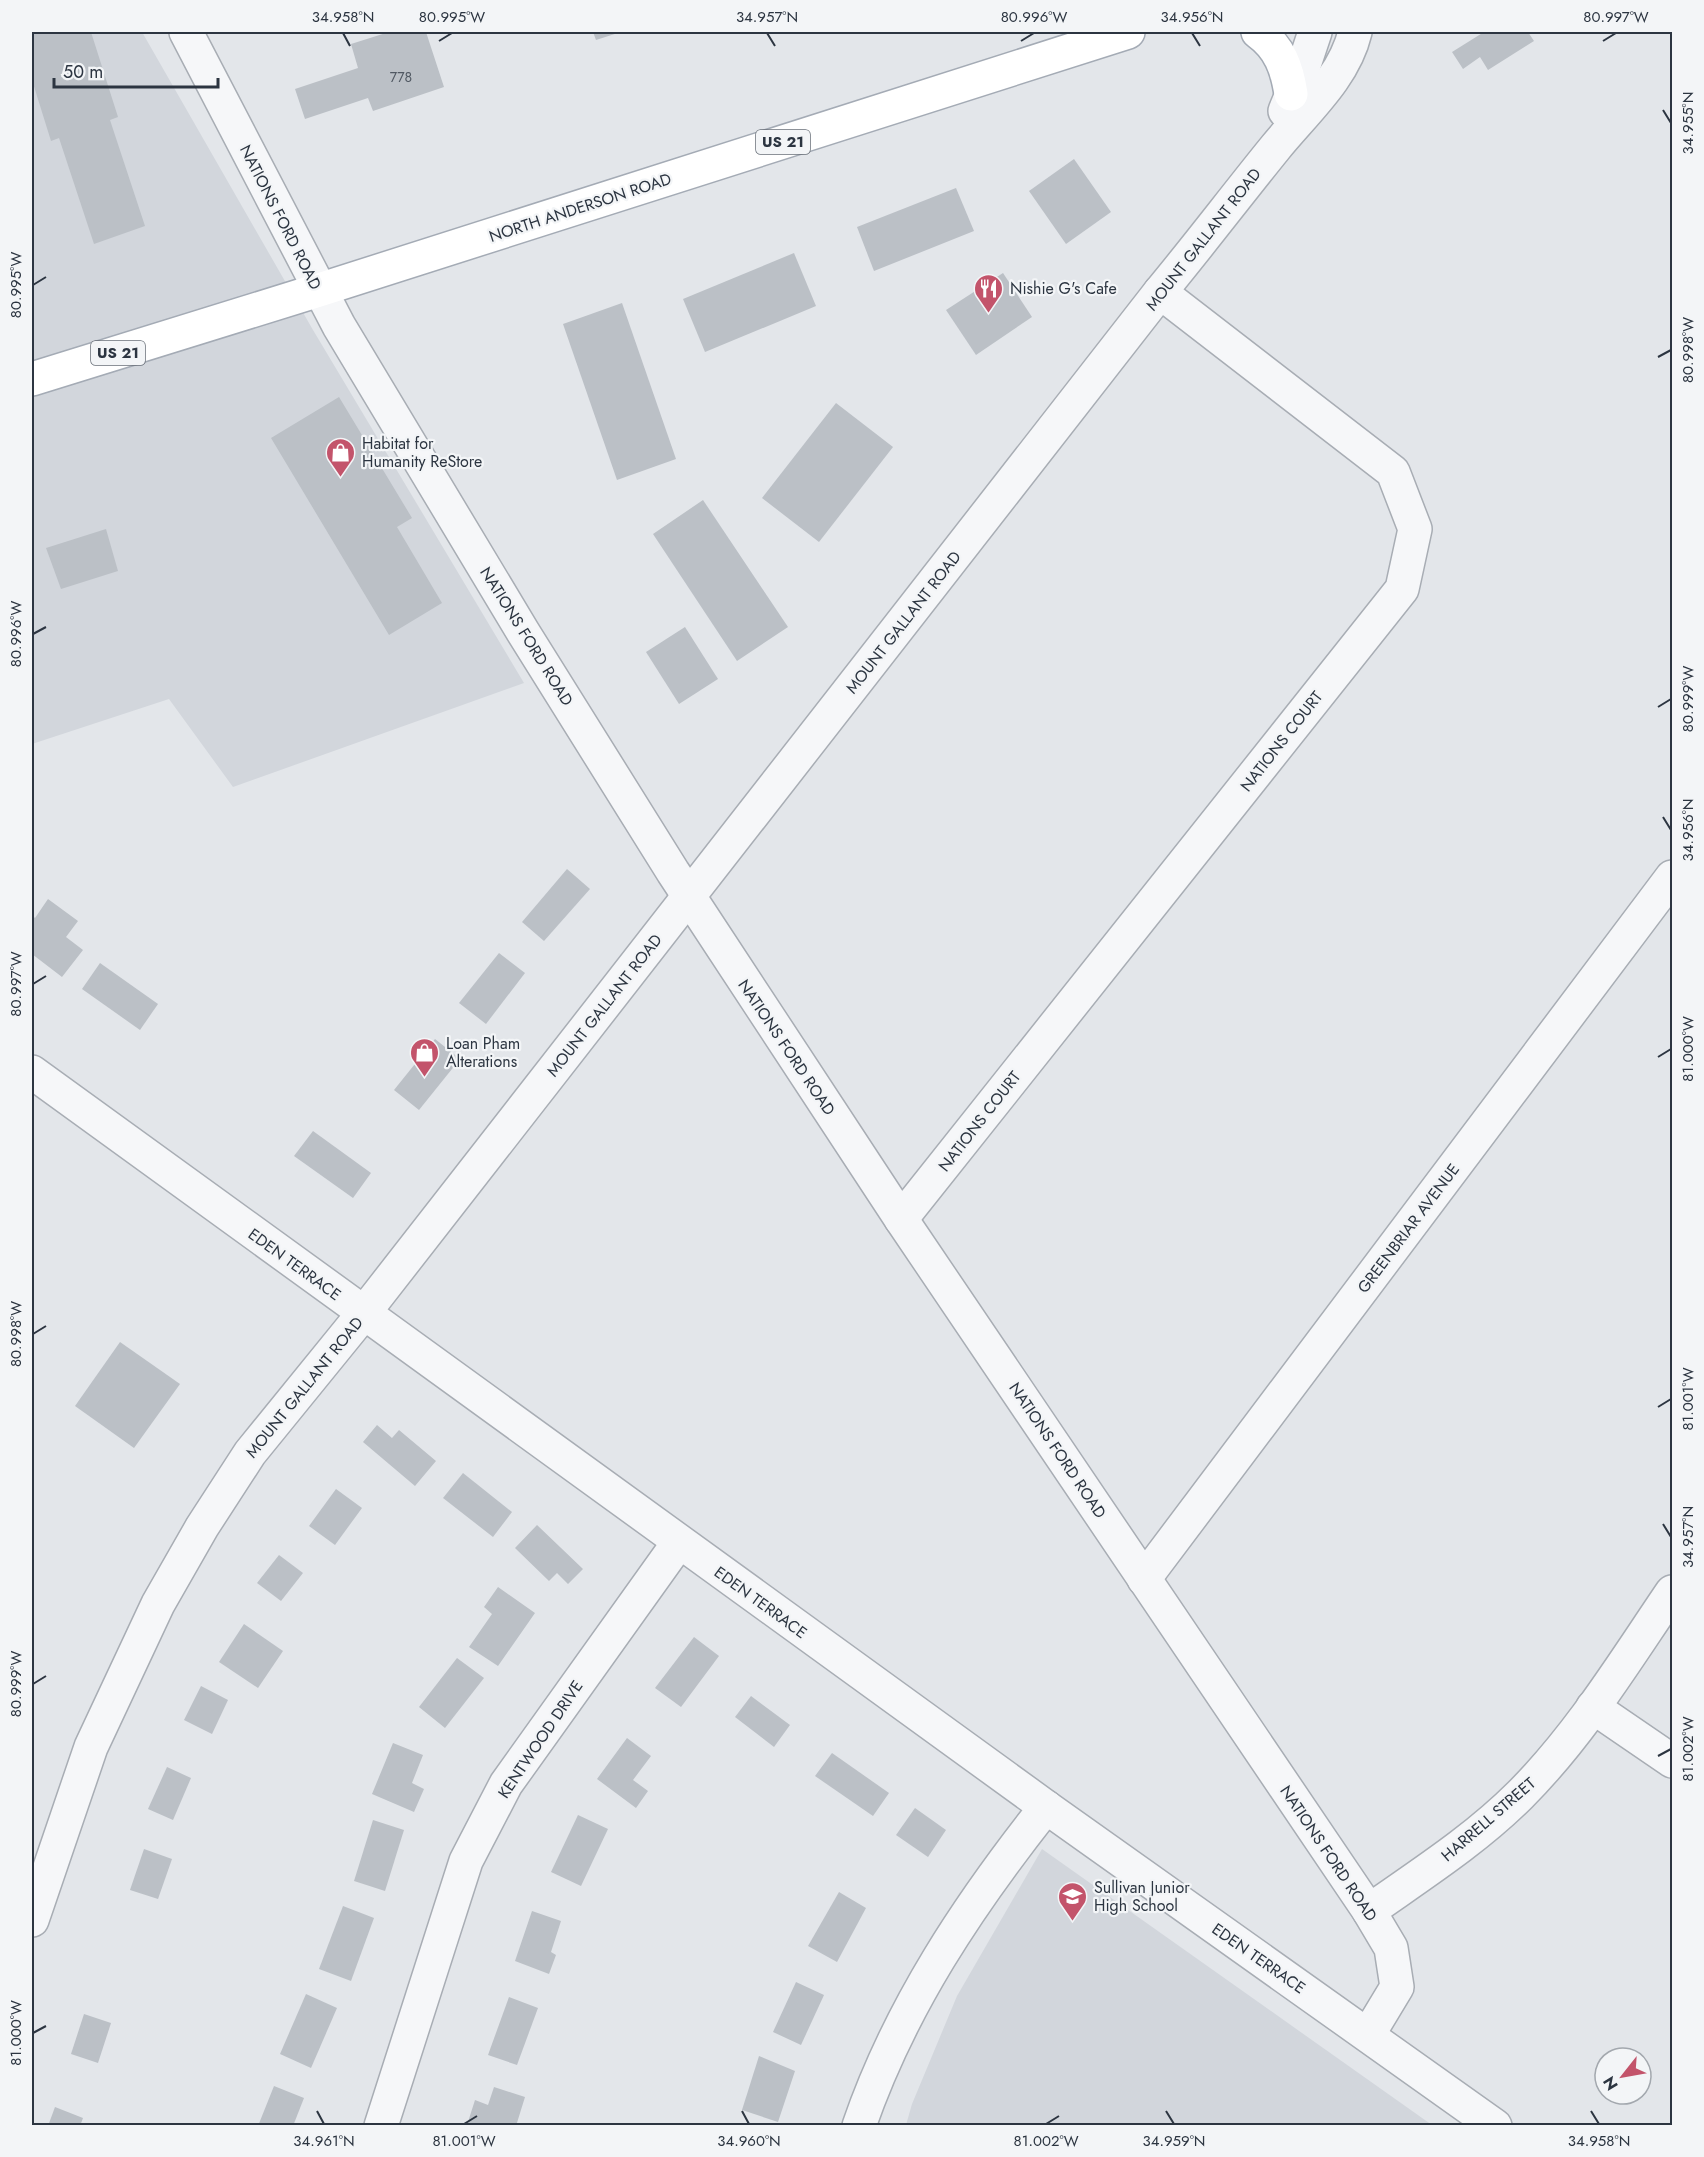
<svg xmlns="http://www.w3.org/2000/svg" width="1704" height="2157" font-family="Jost,sans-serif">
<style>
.built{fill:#d2d6dc}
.building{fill:#bbc0c6}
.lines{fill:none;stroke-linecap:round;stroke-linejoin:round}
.minor-casing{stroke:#a8adb4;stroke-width:36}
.major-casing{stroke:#a4abb5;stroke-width:36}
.minor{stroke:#f6f7f9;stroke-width:33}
.major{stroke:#fff;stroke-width:33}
.ticks{fill:none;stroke:#2c3541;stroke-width:2}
.labels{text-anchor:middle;stroke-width:4.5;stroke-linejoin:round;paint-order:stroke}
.number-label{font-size:14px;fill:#505862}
.shield{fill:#f3f5f7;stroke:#686f78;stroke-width:1.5}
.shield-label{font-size:15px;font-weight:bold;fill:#2c3541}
.street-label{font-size:16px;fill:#2c3541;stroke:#f3f5f7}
.poi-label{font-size:16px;fill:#2c3541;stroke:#f3f5f7;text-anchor:start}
.neatline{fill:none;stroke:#2c3541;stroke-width:2}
.ticks-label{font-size:15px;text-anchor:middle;fill:#2c3541}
</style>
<rect width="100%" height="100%" fill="#e3e6ea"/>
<g class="built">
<polygon points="32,32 142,32 313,330 524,683 233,787 169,699 32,744"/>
<polygon points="1042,1849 1432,2125 906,2125 912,2104 957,1996"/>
</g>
<g class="building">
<polygon points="32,32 91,32 118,117 110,120 145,226 94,244 59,138 51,141 32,80"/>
<polygon points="389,32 426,32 444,87 373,111 368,98 305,119 295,89 358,68 351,44"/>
<polygon points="593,32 621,32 596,40"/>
<polygon points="1484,32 1528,32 1534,41 1488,70 1480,57 1463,69 1452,52"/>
<polygon points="1074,159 1111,212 1066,244 1029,191"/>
<polygon points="956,188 974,231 874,271 857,227"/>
<polygon points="794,253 816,306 705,352 683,299"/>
<polygon points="1003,273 1032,317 976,355 946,310"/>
<polygon points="622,303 676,459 617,480 563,324"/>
<polygon points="339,397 412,518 397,527 442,603 389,635 271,438"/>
<polygon points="836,403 893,447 819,542 762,498"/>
<polygon points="703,500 788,627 737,661 653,534"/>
<polygon points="106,529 118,571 61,589 46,548"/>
<polygon points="685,627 718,679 679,704 646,652"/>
<polygon points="567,869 590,889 544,941 522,922"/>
<polygon points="48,899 78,921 66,937 83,950 62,977 32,954 32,915 35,918"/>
<polygon points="499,953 525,973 486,1024 459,1003"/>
<polygon points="100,963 158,1004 140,1030 82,989"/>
<polygon points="435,1039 460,1059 419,1110 394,1090"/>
<polygon points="313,1131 371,1173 353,1198 294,1156"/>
<polygon points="120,1342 180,1384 134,1448 75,1406"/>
<polygon points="377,1425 392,1438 399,1430 436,1461 415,1486 363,1442"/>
<polygon points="463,1473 512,1512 493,1537 443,1498"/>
<polygon points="336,1489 362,1508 335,1545 309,1526"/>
<polygon points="537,1525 583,1569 568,1584 557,1573 549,1581 515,1548"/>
<polygon points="279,1555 303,1573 281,1601 257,1583"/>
<polygon points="498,1587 535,1613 498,1666 469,1647 492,1614 484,1607"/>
<polygon points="244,1624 283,1651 258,1688 219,1662"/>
<polygon points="694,1637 719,1656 681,1707 655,1688"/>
<polygon points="457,1658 484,1678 445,1728 419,1707"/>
<polygon points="201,1686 228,1700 212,1734 184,1720"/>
<polygon points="751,1696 790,1725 774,1747 735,1717"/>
<polygon points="627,1738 651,1756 633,1780 648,1791 636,1808 597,1779"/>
<polygon points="393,1743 423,1755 412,1783 424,1789 414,1812 372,1794"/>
<polygon points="832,1753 889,1793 873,1816 815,1776"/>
<polygon points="167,1767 191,1778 173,1820 148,1809"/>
<polygon points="915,1808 946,1830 928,1857 896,1835"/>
<polygon points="578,1815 608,1829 581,1886 551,1872"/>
<polygon points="373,1820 404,1830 385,1891 354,1881"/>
<polygon points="144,1849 172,1859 158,1899 130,1890"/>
<polygon points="839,1892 866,1908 837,1962 808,1946"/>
<polygon points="343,1906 374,1918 351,1981 319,1969"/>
<polygon points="532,1911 561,1921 551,1952 556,1955 549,1974 515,1961"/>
<polygon points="796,1982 824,1995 801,2045 773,2032"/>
<polygon points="306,1994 337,2008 311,2068 280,2054"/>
<polygon points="509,1997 538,2008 517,2065 488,2055"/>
<polygon points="84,2014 111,2023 98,2063 71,2054"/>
<polygon points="759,2056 795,2071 778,2122 742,2110"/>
<polygon points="274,2086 304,2098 293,2126 258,2126"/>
<polygon points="494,2087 525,2097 516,2126 467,2125 475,2100 488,2105"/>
<polygon points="55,2107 83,2118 80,2126 48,2126"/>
</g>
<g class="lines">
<defs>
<g id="minor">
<polyline points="186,32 339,326 523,632 673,872 901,1219 1369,1911 1391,1948 1397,1987 1368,2035"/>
<polyline points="1285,111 1304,65 1315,32"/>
<polyline points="32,1072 1046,1807 1495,2126"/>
<polyline points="901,1219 1402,589 1415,529 1393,472 1160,292"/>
<polyline points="1144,1579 1672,877"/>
<polyline points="1593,1707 1672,1761"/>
<path d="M 1369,1911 C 1420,1875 1475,1840 1520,1795 C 1580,1735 1625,1661 1672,1592"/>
<path d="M 32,1920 L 91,1747 L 158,1604 L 202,1527 L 250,1453 L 363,1314 L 1160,292 C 1199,245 1236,196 1275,148 C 1304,112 1344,78 1355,32"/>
<polyline points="381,2126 466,1861 506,1784 679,1542"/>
<path d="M 859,2126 C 900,2007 969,1904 1046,1807"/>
</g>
<g id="major">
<path d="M 1258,32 C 1280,48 1287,68 1291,94"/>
<polyline points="32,379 319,290 1128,32"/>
</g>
</defs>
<use href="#minor" class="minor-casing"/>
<use href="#major" class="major-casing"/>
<use href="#minor" class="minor"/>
<use href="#major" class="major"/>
</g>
<path class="ticks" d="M 343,33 L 350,46M 767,33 L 775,46M 1192,33 L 1200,46M 439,41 L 452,33M 1021,41 L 1034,33M 1603,41 L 1616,33M 1663,110 L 1671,123M 33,285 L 46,277M 1658,357 L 1671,350M 33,634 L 46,627M 1658,707 L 1671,699M 1663,817 L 1671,830M 33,984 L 46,976M 1658,1057 L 1671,1049M 33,1334 L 46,1326M 1658,1407 L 1671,1399M 1663,1524 L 1671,1537M 33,1684 L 46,1676M 1658,1756 L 1671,1749M 33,2033 L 46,2026M 317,2111 L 324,2124M 742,2111 L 749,2124M 1166,2111 L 1174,2124M 1591,2111 L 1599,2124M 464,2124 L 477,2116M 1046,2124 L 1059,2116"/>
<defs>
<symbol id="restaurant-pin" viewBox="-11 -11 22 30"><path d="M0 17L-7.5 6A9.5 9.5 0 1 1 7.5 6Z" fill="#c3546b" stroke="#f3f5f7"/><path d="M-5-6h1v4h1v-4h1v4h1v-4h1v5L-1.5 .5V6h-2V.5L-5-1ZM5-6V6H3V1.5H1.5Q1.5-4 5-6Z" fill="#fff"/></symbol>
<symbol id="shop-pin" viewBox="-11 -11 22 30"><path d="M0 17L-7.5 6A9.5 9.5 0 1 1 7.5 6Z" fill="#c3546b" stroke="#f3f5f7"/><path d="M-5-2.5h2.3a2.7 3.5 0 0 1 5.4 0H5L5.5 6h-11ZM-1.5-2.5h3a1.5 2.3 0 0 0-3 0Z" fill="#fff"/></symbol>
<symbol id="school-pin" viewBox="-11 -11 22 30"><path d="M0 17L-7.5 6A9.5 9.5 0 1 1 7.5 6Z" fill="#c3546b" stroke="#f3f5f7"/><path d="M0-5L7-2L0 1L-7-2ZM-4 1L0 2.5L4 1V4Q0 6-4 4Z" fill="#fff"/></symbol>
</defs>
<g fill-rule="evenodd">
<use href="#restaurant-pin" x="972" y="272" width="33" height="45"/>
<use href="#shop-pin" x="324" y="436" width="33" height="45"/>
<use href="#shop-pin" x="408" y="1036" width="33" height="45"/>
<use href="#school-pin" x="1056" y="1880" width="33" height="45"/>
</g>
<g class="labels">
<g class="number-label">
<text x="401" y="82">778</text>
</g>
<g class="shield">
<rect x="756" y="130" width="54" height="24" rx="4.5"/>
<rect x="91" y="341" width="54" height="24" rx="4.5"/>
</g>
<g class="shield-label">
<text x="783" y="147">US 21</text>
<text x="118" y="358">US 21</text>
</g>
<g class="street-label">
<text transform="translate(580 207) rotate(-18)" y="6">NORTH ANDERSON ROAD</text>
<text transform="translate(281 217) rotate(63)" y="6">NATIONS FORD ROAD</text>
<text transform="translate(1203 239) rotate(-52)" y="6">MOUNT GALLANT ROAD</text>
<text transform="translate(903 622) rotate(-52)" y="6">MOUNT GALLANT ROAD</text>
<text transform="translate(527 636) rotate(58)" y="6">NATIONS FORD ROAD</text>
<text transform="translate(1281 741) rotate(-52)" y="6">NATIONS COURT</text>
<text transform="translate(604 1005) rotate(-52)" y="6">MOUNT GALLANT ROAD</text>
<text transform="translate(787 1047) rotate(56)" y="6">NATIONS FORD ROAD</text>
<text transform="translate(979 1121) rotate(-52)" y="6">NATIONS COURT</text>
<text transform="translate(1408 1228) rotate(-53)" y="6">GREENBRIAR AVENUE</text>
<text transform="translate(295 1264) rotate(36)" y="6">EDEN TERRACE</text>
<text transform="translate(304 1387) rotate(-51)" y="6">MOUNT GALLANT ROAD</text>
<text transform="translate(1058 1450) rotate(56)" y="6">NATIONS FORD ROAD</text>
<text transform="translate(761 1602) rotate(36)" y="6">EDEN TERRACE</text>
<text transform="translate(540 1739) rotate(-56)" y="6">KENTWOOD DRIVE</text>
<text transform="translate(1488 1819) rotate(-41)" y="6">HARRELL STREET</text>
<text transform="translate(1329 1853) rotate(56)" y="6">NATIONS FORD ROAD</text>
<text transform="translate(1259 1958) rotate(35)" y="6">EDEN TERRACE</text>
</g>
<g class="poi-label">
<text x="1010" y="294">Nishie G's Cafe</text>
<text x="362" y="449">Habitat for<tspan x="362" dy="18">Humanity ReStore</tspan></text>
<text x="446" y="1049">Loan Pham<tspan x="446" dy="18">Alterations</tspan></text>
<text x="1094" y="1893">Sullivan Junior<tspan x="1094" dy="18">High School</tspan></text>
</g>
</g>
<rect width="1704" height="2157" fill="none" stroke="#f3f5f7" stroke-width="66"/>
<g transform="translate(1623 2076) rotate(239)"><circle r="28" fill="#f3f5f7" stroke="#a3a8ae" stroke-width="1.5"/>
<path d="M0-4.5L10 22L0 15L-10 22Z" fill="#c3546b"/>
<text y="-9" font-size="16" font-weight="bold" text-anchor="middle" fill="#2c3541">N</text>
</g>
<path d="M54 78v9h164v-9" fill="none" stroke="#2c3541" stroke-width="3"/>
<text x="63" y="78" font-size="18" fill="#2c3541" stroke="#f3f5f7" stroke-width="4.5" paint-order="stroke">50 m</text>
<rect x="33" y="33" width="1638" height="2091" class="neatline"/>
<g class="ticks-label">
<text x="343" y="22">34.958°N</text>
<text x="452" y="22">80.995°W</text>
<text x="767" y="22">34.957°N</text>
<text x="1034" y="22">80.996°W</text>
<text x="1192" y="22">34.956°N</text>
<text x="1616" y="22">80.997°W</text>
<text transform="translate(1688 123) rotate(-90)" y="5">34.955°N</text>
<text transform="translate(16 285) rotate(-90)" y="5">80.995°W</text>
<text transform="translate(1688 350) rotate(-90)" y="5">80.998°W</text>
<text transform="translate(16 634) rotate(-90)" y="5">80.996°W</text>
<text transform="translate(1688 699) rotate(-90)" y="5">80.999°W</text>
<text transform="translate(1688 830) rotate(-90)" y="5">34.956°N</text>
<text transform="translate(16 984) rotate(-90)" y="5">80.997°W</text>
<text transform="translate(1688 1049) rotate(-90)" y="5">81.000°W</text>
<text transform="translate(16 1334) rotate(-90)" y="5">80.998°W</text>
<text transform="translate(1688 1399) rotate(-90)" y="5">81.001°W</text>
<text transform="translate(1688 1537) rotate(-90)" y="5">34.957°N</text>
<text transform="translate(16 1684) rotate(-90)" y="5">80.999°W</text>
<text transform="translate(1688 1749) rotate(-90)" y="5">81.002°W</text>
<text transform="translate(16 2033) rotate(-90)" y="5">81.000°W</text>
<text x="324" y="2146">34.961°N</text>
<text x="464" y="2146">81.001°W</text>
<text x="749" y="2146">34.960°N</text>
<text x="1046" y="2146">81.002°W</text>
<text x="1174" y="2146">34.959°N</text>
<text x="1599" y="2146">34.958°N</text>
</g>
</svg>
